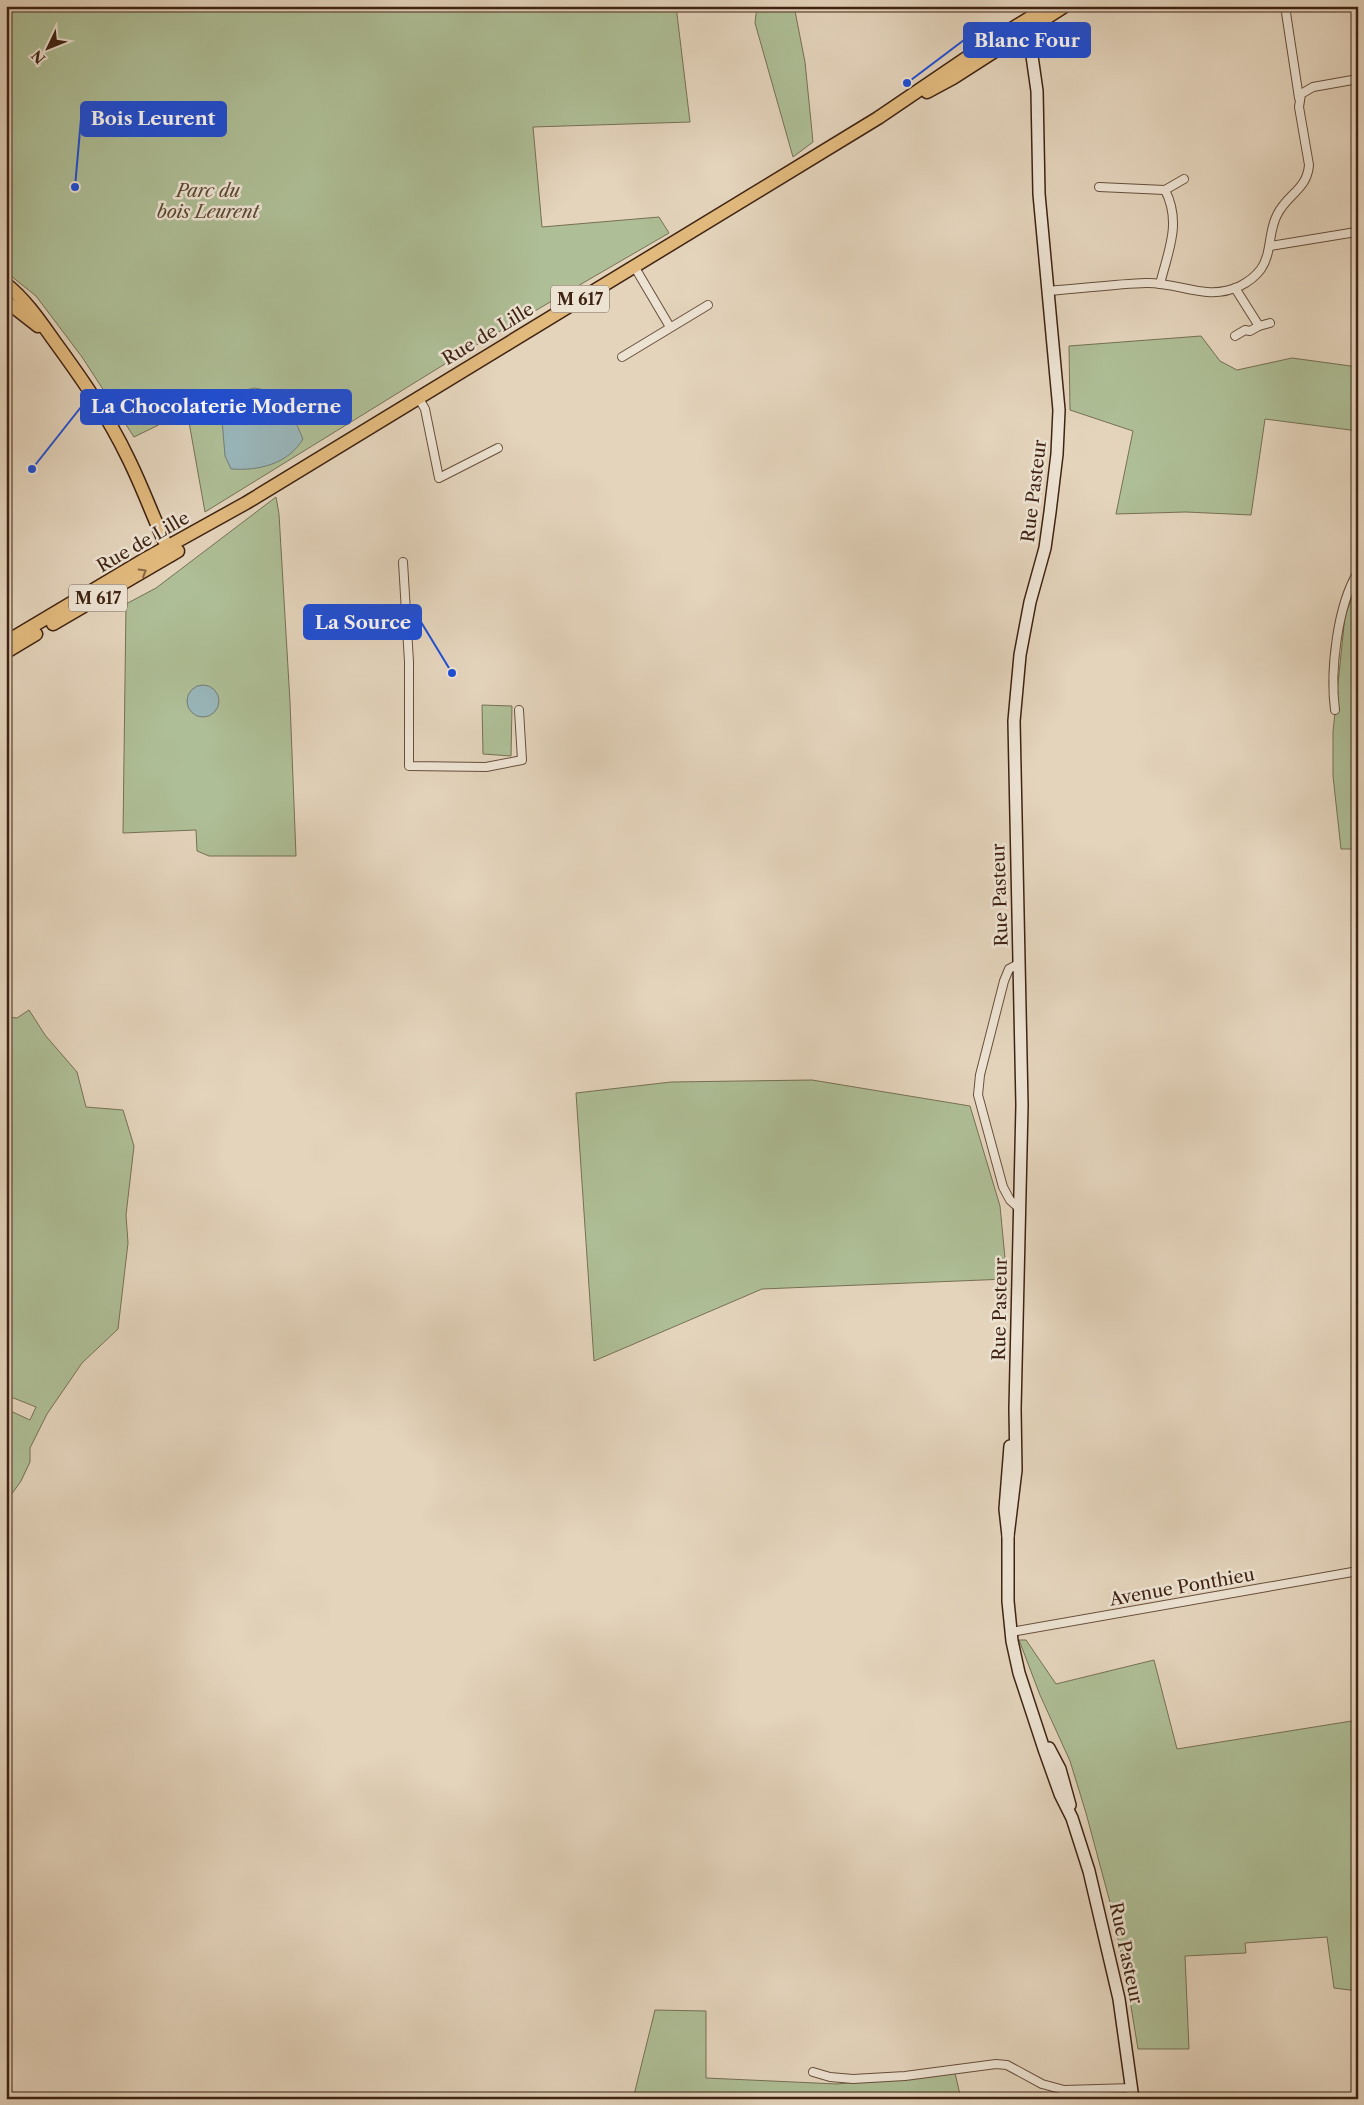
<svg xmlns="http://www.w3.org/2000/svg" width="1364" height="2105" font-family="'Libre Caslon Text',serif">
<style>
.green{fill:#aebe96;stroke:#767054}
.water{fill:#99b6ba;stroke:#757b77}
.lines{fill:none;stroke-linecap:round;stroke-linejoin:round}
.street-casing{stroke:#684f3c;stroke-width:10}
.secondary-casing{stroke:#3f2312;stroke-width:14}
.primary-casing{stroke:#3f2312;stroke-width:15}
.street{stroke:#ede3d3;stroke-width:8}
.secondary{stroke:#ede3d3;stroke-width:11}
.primary{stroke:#e2ba7e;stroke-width:12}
.oneway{stroke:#886743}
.labels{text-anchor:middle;stroke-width:5;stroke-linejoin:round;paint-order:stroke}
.shield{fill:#ede3d3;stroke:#735d4c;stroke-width:1}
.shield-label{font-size:16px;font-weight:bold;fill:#3f2312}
.park-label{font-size:18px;font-style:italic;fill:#5b4a33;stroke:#ede3d3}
.street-label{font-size:18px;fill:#3f2312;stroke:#ede3d3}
.leader{fill:none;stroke:#1d4ed8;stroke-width:2}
.callout-dot{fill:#1d4ed8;stroke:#ede3d3;stroke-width:2}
.callout{fill:#1d4ed8;stroke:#1d4ed8;stroke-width:2}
.callout-label{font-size:19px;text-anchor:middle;font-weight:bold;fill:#fff}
</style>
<rect width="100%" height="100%" fill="#e4d4bc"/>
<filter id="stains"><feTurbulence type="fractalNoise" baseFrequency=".004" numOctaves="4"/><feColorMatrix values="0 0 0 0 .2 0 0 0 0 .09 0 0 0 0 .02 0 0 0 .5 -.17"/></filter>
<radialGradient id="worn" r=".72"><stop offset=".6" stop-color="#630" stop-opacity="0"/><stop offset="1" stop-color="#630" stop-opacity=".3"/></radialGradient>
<g class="green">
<polygon points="6,6 676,6 690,122 533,127 542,227 659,217 669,233 466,351 205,512 187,411 134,437 82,357 36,296 6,272"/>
<polygon points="757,6 794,6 805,62 813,142 793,157 755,23"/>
<polygon points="1201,336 1220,361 1237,370 1292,358 1358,367 1358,431 1265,419 1251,515 1186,512 1116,514 1133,431 1070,410 1069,346"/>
<polygon points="276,497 279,514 290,702 296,856 209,856 197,851 196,830 123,833 126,604 156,588"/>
<polygon points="1358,581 1358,849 1341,849 1333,776 1333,732 1345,616"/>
<polygon points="482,705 512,706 511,756 483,754"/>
<polygon points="29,1010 45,1035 77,1072 86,1107 123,1110 134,1146 126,1215 128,1243 118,1329 82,1363 47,1414 30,1448 30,1462 21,1481 6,1502 6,1409 30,1420 36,1407 6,1395 6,1017 17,1018"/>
<polygon points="812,1080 970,1106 1000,1206 1007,1279 762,1289 594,1361 576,1093 671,1082"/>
<polygon points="1019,1640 1026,1640 1056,1684 1154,1660 1177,1749 1358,1720 1358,1991 1334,1988 1327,1937 1245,1943 1246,1953 1185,1956 1189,2049 1138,2049 1126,1976 1111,1906 1086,1813 1070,1761 1040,1695"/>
<polygon points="655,2010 706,2011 706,2078 837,2084 955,2073 961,2099 633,2099"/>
</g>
<g class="water">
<path d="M 254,388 L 283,393 L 303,439 C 288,464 259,471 231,469 L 225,456 L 221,408 L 230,394 Z"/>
<circle cx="203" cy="701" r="16"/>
</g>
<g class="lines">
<defs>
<g id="street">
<polyline points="1285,6 1299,98"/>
<polyline points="1099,187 1165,190 1184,179"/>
<polyline points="1270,246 1356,232 1358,229"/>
<polyline points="634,266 670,327"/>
<path d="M 1160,284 C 1168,251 1182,223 1165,190"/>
<path d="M 1047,291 C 1080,289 1113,284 1146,283 C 1179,282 1207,302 1240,286 C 1248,282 1255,277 1261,269 C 1272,253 1268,232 1277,215 C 1287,194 1307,190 1309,165 L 1299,107 L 1301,94 L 1313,87 L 1358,79"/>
<polyline points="1259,326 1270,323"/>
<polyline points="1235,336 1245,330 1250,331 1259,326 1235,288"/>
<polyline points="622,357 708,305"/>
<polyline points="418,397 425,409 439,478 498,448"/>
<polyline points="403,562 409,662 409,766 486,767 522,760 519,710"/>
<path d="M 1335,710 C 1330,671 1337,606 1358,572"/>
<polyline points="1020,1209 1010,1200 1003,1187 978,1095 980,1075 1004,981 1009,969 1020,963"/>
<polyline points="1011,1632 1358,1571"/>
<polyline points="813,2072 830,2077 853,2079 905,2076 996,2064 1007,2065 1042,2084 1064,2090 1132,2088"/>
</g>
<g id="secondary">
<polyline points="1010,1446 1005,1509 1008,1536 1008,1601 1012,1641 1019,1673 1045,1752 1060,1794 1072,1818 1089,1871 1119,1999 1133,2099"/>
<polyline points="1008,1536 1016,1470 1015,1409 1022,1105 1014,721 1020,655 1030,602 1045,548 1050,512 1057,454 1059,410 1039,194 1037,91 1032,56 1024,25"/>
<polyline points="1049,1748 1060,1769 1070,1805"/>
</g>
<g id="primary">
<polyline points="927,92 953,78 1065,6"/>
<path d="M 6,284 C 26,300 40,321 55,342 C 82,379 108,416 128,458 C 144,490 155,523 171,555"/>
<polyline points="6,301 38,326"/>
<polyline points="53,624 178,551"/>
<polyline points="6,642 147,558 246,503 878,118 987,44 1049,6"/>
<polyline points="6,652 36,634"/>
</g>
</defs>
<use href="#street" class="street-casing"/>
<use href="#secondary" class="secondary-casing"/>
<use href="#primary" class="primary-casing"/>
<use href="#street" class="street"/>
<use href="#secondary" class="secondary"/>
<use href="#primary" class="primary"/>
</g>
<defs><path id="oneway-chevron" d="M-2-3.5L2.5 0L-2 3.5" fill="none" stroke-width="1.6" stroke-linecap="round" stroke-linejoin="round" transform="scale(1.25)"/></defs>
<use class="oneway" href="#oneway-chevron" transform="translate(143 572) rotate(-31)"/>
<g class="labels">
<g class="shield">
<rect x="551" y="285.5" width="58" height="27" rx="4"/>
<rect x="69" y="584.5" width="58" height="27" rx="4"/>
</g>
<g class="shield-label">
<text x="580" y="305">M 617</text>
<text x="98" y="604">M 617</text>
</g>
<g class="park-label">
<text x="208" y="197">Parc du<tspan x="208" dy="21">bois Leurent</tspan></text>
</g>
<g class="street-label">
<text transform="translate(488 334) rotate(-31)" y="6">Rue de Lille</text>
<text transform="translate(1034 491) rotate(-83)" y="6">Rue Pasteur</text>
<text transform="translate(143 542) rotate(-30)" y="6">Rue de Lille</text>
<text transform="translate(1000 895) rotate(-92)" y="6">Rue Pasteur</text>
<text transform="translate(1000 1309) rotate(-89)" y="6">Rue Pasteur</text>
<text transform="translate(1182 1587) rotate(-10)" y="6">Avenue Ponthieu</text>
<text transform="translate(1126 1953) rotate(78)" y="6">Rue Pasteur</text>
</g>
</g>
<path class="leader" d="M907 83L964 40M75 187L81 119M32 469L81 407M452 673L421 622"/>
<g class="callout-dot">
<circle cx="907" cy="83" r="5"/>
<circle cx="75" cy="187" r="5"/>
<circle cx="32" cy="469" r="5"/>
<circle cx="452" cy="673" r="5"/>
</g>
<g class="callout">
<rect x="964" y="23" width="126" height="34" rx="5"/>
<rect x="81" y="102" width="145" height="34" rx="5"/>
<rect x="81" y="390" width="270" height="34" rx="5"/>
<rect x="304" y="605" width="117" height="34" rx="5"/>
</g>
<g class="callout-label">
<text x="1027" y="47">Blanc Four</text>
<text x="153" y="125">Bois Leurent</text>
<text x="216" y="413">La Chocolaterie Moderne</text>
<text x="363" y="629">La Source</text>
</g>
<rect width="1364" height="2105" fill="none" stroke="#e4d4bc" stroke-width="25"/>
<rect x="8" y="8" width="1349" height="2090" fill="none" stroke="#3f2312" stroke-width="2.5"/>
<rect x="12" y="12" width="1339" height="2080" fill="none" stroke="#3f2312"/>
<g transform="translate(48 48) rotate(227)" stroke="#ede3d3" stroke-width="4" paint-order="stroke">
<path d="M0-4L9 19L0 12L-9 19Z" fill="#3f2312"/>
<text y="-8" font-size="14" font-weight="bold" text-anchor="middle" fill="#3f2312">N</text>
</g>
<rect width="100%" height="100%" filter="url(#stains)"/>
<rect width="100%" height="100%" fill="url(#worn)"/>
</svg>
